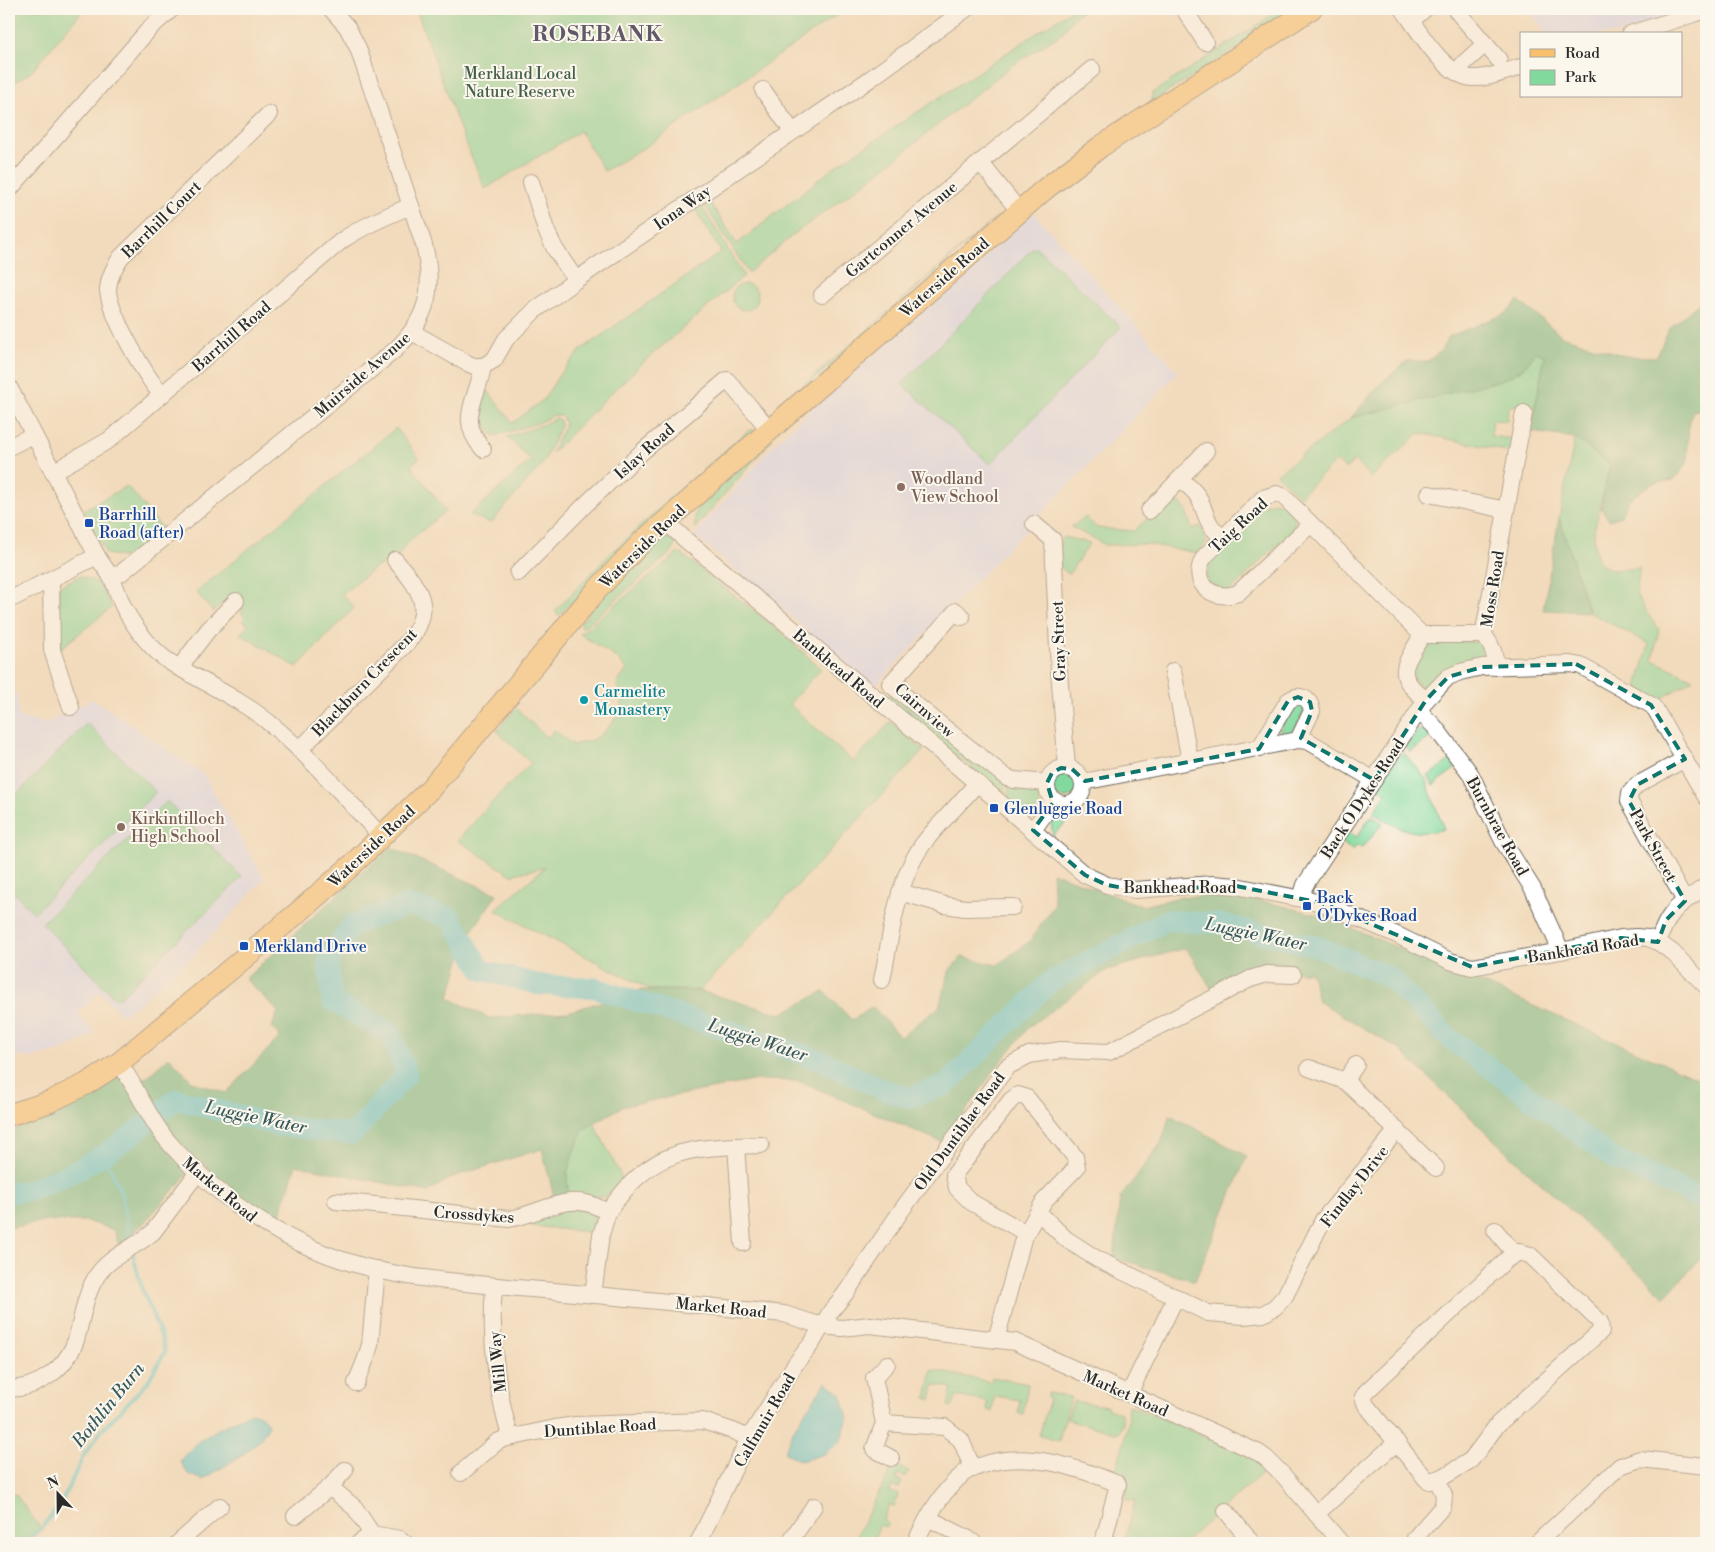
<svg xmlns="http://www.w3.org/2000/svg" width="1715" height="1552" font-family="'Libre Bodoni',serif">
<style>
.built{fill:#d5d8f9}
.green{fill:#82d99e;stroke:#568264}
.forest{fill:#69b985;stroke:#4a7258}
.water{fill:#5ac7d0;stroke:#42797e}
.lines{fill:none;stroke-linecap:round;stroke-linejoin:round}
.stream{stroke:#5ac7d0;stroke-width:4}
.river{stroke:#5ac7d0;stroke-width:21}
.minor-casing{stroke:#71695e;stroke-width:18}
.major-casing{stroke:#71695e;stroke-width:23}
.minor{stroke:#fff;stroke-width:16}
.major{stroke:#f9bf6d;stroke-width:21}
.marked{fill:none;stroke:#0f766e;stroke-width:4;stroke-dasharray:10 6;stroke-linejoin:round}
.education-dot{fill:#8d6e63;stroke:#fbf7ec;stroke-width:2}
.transit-dot{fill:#1a4fb4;stroke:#fbf7ec;stroke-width:2}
.culture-dot{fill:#0f9aa8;stroke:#fbf7ec;stroke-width:2}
.labels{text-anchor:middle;stroke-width:4;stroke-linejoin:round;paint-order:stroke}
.park-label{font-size:16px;fill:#455f4e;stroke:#fbf7ec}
.street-label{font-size:16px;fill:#2b2b2b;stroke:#fbf7ec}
.education-label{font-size:16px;fill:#785e54;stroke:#fbf7ec;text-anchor:start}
.transit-label{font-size:16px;fill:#164399;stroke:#fbf7ec;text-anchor:start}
.culture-label{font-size:16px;fill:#0d838f;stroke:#fbf7ec;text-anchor:start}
.water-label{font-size:18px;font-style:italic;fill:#395a5d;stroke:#fbf7ec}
.district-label{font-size:21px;font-weight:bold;letter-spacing:1px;fill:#615869;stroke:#fbf7ec}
</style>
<rect width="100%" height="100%" fill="#fbf7ec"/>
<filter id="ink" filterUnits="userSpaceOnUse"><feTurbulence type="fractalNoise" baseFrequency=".02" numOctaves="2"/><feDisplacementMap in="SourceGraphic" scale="10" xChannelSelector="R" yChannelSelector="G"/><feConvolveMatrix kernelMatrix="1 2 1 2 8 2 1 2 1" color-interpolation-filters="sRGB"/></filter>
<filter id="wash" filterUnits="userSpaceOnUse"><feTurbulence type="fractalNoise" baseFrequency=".0096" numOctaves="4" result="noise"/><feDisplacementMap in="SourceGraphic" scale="20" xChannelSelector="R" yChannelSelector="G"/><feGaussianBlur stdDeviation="1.12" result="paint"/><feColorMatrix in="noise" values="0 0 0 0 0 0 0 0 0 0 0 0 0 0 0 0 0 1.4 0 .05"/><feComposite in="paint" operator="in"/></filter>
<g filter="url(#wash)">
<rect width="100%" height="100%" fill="#f2dbbc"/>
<g class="built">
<polygon points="1528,9 1697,9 1618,34 1548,34"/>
<polygon points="1034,213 1178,372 874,687 694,535 779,439"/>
<polygon points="17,693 19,717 45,724 93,699 204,775 264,879 192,957 134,1007 122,1015 99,992 77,1014 95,1033 77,1043 58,1052 29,1058 9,1054 9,701"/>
</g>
<g class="green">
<polygon points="9,9 84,9 31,72 9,86"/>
<polygon points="416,9 846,9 647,146 604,171 580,131 485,189 460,129"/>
<polygon points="1073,9 1084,9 1076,15 1061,34 1010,67 866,182 798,231 748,273 703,202 708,199 737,244 836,166"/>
<polygon points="1282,9 1300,9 1153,101 1151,98 1154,96 1152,93"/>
<polygon points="701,205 744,276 648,358 611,393 552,453 565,424 562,416 554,415 538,423 494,436 478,421 480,407 487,390 513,423 544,399 559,375 582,349 721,252 695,209"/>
<polygon points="998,216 773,416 775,410"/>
<polygon points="1035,246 1121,327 990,464 902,384"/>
<circle cx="745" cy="297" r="13"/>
<path d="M 1536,352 L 1545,356 L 1536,407 L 1513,405 L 1508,408 L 1507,421 L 1493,420 L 1491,436 L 1514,439 L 1511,452 L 1419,433 L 1371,478 L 1355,460 L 1346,469 L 1336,461 L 1299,497 L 1277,474 L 1351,418 L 1501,380 C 1519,373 1526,368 1536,352 Z"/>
<polygon points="556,418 560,420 561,426 543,463 491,523 470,515 531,460 507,437 544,424"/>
<polygon points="396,428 419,458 411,466 446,511 410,540 398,556 392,561 374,568 342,594 354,608 297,667 240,634 248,625 242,620 245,617 242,614 242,606 231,595 213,612 196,592"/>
<polygon points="749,430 755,430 708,475 703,470"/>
<polygon points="1575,438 1610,465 1594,531 1595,550 1600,564 1612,570 1640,568 1636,594 1649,616 1659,629 1653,660 1693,679 1658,701 1637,687 1649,644 1589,612 1559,518"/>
<polygon points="773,439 695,528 695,514 701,502"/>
<polygon points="689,481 694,487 573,606 570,604 559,616 555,611 611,553"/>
<polygon points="127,486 163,529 128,558 106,554 83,510"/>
<polygon points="1182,493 1184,494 1178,500 1186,510 1192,529 1200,526 1205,534 1203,537 1207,542 1197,553 1147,544 1105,545 1071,527 1086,517 1097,528 1134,531 1149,517 1152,520 1176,494"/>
<path d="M 1274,502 C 1288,505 1297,514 1294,529 L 1229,592 L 1207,582 L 1207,561 L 1263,505 Z"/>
<polygon points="1064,537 1090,543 1069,574 1060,568 1059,544"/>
<polygon points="662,538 676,540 674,550 583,628 580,624 607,587"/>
<path d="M 679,552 L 780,631 L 821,669 L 789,704 L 853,762 L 891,722 L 924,750 L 700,990 L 651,990 L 495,910 L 545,867 L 511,875 L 458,840 L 493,801 L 531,763 L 497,731 L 516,708 L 547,738 L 554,730 L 573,745 C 579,743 586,742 592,740 C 604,735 620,716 622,703 C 623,696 620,691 616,685 L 627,669 L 615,657 L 580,634 Z"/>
<polygon points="80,576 99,583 112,607 60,649 59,586"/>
<polygon points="1426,641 1481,642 1486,655 1481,661 1429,686 1421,687 1409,673"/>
<polygon points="894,693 1005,781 1004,795 885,697"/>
<polygon points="1293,703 1306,706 1293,735 1282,735 1279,732"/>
<polygon points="87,723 156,792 34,913 9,888 9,802"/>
<polygon points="1418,730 1427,731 1432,736 1410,752 1405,747"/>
<path d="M 1404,753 L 1425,778 L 1444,829 C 1414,838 1398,828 1373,813 L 1386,793 L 1377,787 L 1400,754 Z"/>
<polygon points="1450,760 1456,768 1433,785 1428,776"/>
<circle cx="1065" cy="785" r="13"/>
<polygon points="1009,784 1037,791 1041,799 1039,808 1032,812 1024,810 1008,798"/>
<polygon points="167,801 242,877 117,1000 42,923"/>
<polygon points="1063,812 1065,812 1071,817 1053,836 1051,823 1057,814"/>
<polygon points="1371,816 1383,823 1362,848 1357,845 1353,850 1338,841 1346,830 1357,837"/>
<polygon points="594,1123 623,1180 608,1195 603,1197 568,1194 567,1173 573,1154 583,1130"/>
<polygon points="563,1208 591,1212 596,1220 596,1233 531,1226 530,1220"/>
<polygon points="932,1370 991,1382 992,1377 1028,1384 1023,1414 1018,1413 1020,1400 995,1396 992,1411 987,1410 988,1402 956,1396 953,1407 948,1406 952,1388 934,1385 931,1400 926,1398"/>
<polygon points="1048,1393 1071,1397 1059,1441 1039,1436 1050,1398 1047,1397"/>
<polygon points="1073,1401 1108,1406 1107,1409 1121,1413 1123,1423 1118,1434 1067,1419"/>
<polygon points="1129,1405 1249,1455 1268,1466 1260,1475 1184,1543 1124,1543 1135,1500 1126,1500 1127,1485 1116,1472 1128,1425"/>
<polygon points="893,1465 909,1471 905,1477 898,1474 896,1478 902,1482 899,1488 892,1486 890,1492 897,1494 898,1495 894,1506 889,1505 883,1520 888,1523 886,1527 880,1525 872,1543 853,1543"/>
<polygon points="9,1490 17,1496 41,1529 22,1543 9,1543"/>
</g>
<g class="forest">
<path d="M 1706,297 L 1706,408 L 1693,411 L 1689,421 L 1687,463 L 1674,480 L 1652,483 L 1628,500 L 1621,516 L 1609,520 L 1601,509 L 1610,465 L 1575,438 L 1530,432 L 1545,356 L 1536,352 C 1525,368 1520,372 1501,380 L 1351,418 L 1379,385 L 1408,360 L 1426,362 L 1441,351 L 1448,337 L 1507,313 L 1518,300 L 1562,336 L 1625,356 L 1656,357 L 1670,328 Z"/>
<polygon points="1559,518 1589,612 1543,610"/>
<path d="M 390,847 L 497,894 L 466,940 L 449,998 L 489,1018 L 567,1012 L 641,990 L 700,991 L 781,1014 L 824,991 L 852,1020 L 873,1007 L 900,1037 L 939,1007 L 950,969 L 962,957 L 997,965 L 1030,941 L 1054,905 L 1052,872 L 1142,906 L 1180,897 L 1242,896 L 1323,916 L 1475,980 L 1706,1082 L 1706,1259 L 1700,1259 L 1665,1297 L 1514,1159 L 1399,1049 L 1318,1001 L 1311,973 L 1277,969 L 1213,991 L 1186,948 L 1107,970 L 1030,1026 L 995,1069 L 944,1143 L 799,1081 L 757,1080 L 624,1106 L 594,1123 L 583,1130 L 573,1154 L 567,1173 L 568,1194 L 554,1197 L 542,1149 L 452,1177 L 428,1192 L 296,1165 L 277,1224 C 249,1205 223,1185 200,1160 L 145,1222 L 119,1246 L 114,1230 L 86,1221 L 45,1221 L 9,1228 L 9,1132 L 82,1097 L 117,1076 L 146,1078 L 169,1057 L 193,1082 L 226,1093 L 280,1037 L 272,1027 L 278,1011 L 245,979 Z"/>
<polygon points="1170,1115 1247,1156 1195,1281 1114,1258 1120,1198 1161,1143"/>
</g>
<g class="water">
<path d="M 826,1382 L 841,1394 L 848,1417 L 841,1441 L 824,1454 L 801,1461 L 785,1453 C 791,1425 812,1405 826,1382 Z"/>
<path d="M 252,1412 L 262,1416 L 269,1425 L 260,1440 L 241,1456 L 202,1480 L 188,1474 L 180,1461 C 198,1437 225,1425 252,1412 Z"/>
</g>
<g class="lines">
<g class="stream">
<polyline points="104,1155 122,1195 130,1241"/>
<polyline points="22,1543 41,1529 62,1501 84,1455 102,1430 147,1383 165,1352 161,1336 142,1289 132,1251"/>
</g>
<path class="river" d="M 9,1191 C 24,1194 31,1189 45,1184 C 96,1166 135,1133 176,1099 L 279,1126 L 353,1134 L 407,1074 L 390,1033 L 332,1001 L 328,960 L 352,925 L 409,905 L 450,917 L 482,970 L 540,985 L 595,988 L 820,1060 L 882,1089 L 908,1098 L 946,1085 L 1050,982 L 1167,920 L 1221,924 L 1319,947 L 1389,977 L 1449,1038 L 1613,1158 L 1706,1201"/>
</g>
</g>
<g filter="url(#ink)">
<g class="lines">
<defs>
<g id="minor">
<polyline points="1184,9 1205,42"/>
<path d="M 1403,9 C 1418,30 1445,76 1472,78 C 1488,79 1506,71 1521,67"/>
<polyline points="1455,9 1499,60"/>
<polyline points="1412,20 1425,9"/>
<polyline points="1630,34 1706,10"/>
<polyline points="1463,64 1485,44"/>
<polyline points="763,90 792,131"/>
<polyline points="980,162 1019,211"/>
<polyline points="531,182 546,230 555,249 576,280"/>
<polyline points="9,190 151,27 172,9"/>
<polyline points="822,295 1092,69"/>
<polyline points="412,332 467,363 474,366 483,366"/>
<path d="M 9,387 L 97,556 C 101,563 106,569 110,575 C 115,583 119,598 124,608 C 135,628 149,647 168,661 C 202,682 241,699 272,725 C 312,758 346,799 382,837"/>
<path d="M 162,395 C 146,377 108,312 108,289 C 109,277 114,268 121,257 L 269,114"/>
<polyline points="9,447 33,435"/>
<path d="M 483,449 C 456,419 478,399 483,366 L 494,360 L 506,339 L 534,311 L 576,280 L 870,79 L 966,9"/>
<path d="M 53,472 L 109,440 L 341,241 C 363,226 386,216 411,206"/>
<path d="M 1180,479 C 1187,485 1196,491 1200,500 C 1208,518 1206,524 1223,538"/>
<polyline points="1429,494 1506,510"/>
<polyline points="1149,511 1206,451"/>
<polyline points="665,521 687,541 937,749 1085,875 1107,885 1135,890 1213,884 1236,886 1322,903 1397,935 1450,961 1472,967 1561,951 1621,938 1636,937 1648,938 1658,942 1672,952 1706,986"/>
<polyline points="1034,524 1053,540 1059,671 1067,768"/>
<path d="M 1311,524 L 1238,593 C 1212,603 1188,581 1205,556 L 1263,498 L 1277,494 L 1283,496 L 1422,635 L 1484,635"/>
<polyline points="518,573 586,504 644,450 727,380 770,430"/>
<path d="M 111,577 L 121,573 L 395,350 C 428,319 435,288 424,245 L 358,48 L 347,27 L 331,9"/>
<polyline points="51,580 52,650 71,707"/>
<polyline points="9,600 97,556"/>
<polyline points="962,617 956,611 890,684 1007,778 1014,780 1047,783"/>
<path d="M 1422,635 C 1404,667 1393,674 1426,700"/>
<path d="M 1496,667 C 1496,655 1491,644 1484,635 L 1485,625 L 1524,413"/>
<polyline points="179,668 208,630 236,601"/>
<polyline points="1173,671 1190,761"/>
<polyline points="1419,711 1434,726 1470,773 1503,841 1533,889 1561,951"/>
<path d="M 1259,749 L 1288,701 C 1299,693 1310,697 1312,711 L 1298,740"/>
<path d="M 299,750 L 407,643 C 436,609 420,589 395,560"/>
<polyline points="1685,759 1637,785 1630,793 1629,801 1685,901"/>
<circle cx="1065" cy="786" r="18"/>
<polyline points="1083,782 1298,740 1308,741 1374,780"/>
<polyline points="1033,830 1054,801"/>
<polyline points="900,892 945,905 965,908 1013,907"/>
<polyline points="1301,898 1305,885 1426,700 1448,677 1460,672 1482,667 1570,664 1581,666 1651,705 1655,709 1706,797"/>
<path d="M 1658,942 C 1669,909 1679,905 1706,886"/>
<path d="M 882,980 C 891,937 896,881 923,844 C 939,823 960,804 977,783"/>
<path d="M 119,1063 C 138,1089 150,1122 172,1146 C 236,1217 313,1261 408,1276 C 456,1283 506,1287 554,1291 C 631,1298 707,1306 784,1314 L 822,1326 L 842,1328 L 870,1325 L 1015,1342 L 1259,1453 L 1267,1459 L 1283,1475 L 1341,1543"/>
<polyline points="1309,1068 1345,1081 1436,1168"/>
<polyline points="1345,1081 1356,1065"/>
<polyline points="736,1146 743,1243"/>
<path d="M 336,1201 L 509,1219 C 536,1215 563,1195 590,1204 C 596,1206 602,1209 608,1212 C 653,1147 688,1148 761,1145"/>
<polyline points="1038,1212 1066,1239 1097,1259 1208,1313 1244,1316 1263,1314 1275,1307 1285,1296 1323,1220 1397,1130"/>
<polyline points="1495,1230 1515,1254"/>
<polygon points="1519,1252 1530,1255 1600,1322 1601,1331 1498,1424 1471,1460 1443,1477 1430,1481 1426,1479 1366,1405 1363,1397 1367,1391 1506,1260"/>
<path d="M 494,1286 C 490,1336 496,1388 510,1436"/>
<polyline points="593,1295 601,1235 608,1212"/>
<polyline points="996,1340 1023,1239 1044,1201 1077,1167 1075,1157 1027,1098 1018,1095 1011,1100 954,1175 957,1188 971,1202 1026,1233"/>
<polyline points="887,1364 874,1378 884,1423 874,1449 891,1458"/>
<polyline points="356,1383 365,1361 370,1345 377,1269"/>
<path d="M 9,1389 C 39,1388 66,1369 76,1340 C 83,1317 84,1295 98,1274 C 112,1255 136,1247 153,1232 L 198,1172"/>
<polyline points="1129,1394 1176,1297"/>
<polyline points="884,1423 945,1427 961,1440 973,1469"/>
<polyline points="461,1473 497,1442 504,1439 555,1428 576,1425 703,1421 733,1431 749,1438"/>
<polyline points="330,1487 355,1508 372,1534"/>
<polyline points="1226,1511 1252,1543"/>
<polyline points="1316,1514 1397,1442"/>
<polyline points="295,1516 330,1487 345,1470"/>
<polyline points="928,1518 967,1538 974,1543"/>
<polyline points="1415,1538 1443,1506 1444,1495 1437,1479"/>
<polyline points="178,1543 220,1506"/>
<polyline points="359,1543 372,1534 400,1539 405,1543"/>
<polyline points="698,1543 749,1438 796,1363 812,1343 831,1311 845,1294 901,1211 1007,1067 1029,1055 1061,1050 1109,1052 1250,979 1267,974 1293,975"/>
<polyline points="789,1543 814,1506"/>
<path d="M 915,1543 C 927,1518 941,1492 963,1474 C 967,1470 974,1468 980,1466 C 1023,1449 1077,1467 1118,1484 L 1103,1543"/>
<polyline points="1537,1543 1620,1466 1640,1459 1706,1466"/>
</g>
<polyline id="major" points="9,1115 49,1102 86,1084 119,1063 302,909 352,865 430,789 596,591 642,542 1045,189 1100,147 1311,9"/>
</defs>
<use href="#minor" class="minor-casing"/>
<use href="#major" class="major-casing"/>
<use href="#minor" class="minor"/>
<use href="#major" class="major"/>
</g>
</g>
<path d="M0 0H1715V1552H0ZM 1576,664 L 1651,705 L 1685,759 L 1637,785 L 1629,801 L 1685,901 L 1666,920 L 1658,942 L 1621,938 L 1472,967 L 1322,903 L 1236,886 L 1135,890 L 1107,885 L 1085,875 L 1033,830 L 1053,803 L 1047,783 L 1052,773 L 1061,768 L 1072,769 L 1085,781 L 1259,749 L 1288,701 L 1298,697 L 1310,702 L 1312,711 L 1301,738 L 1374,780 L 1426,700 L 1448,677 L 1482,667 Z" fill="#f2dbbc" fill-opacity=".55" fill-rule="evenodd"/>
<path class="marked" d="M 1576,664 L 1651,705 L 1685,759 L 1637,785 L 1629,801 L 1685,901 L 1666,920 L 1658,942 L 1621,938 L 1472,967 L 1322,903 L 1236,886 L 1135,890 L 1107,885 L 1085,875 L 1033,830 L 1053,803 L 1047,783 L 1052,773 L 1061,768 L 1072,769 L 1085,781 L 1259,749 L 1288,701 L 1298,697 L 1310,702 L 1312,711 L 1301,738 L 1374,780 L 1426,700 L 1448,677 L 1482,667 Z"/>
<g class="education-dot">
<circle cx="901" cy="487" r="5"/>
<circle cx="121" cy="827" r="5"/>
</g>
<g class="transit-dot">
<rect x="84" y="518" width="10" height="10" rx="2.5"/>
<rect x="989" y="803" width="10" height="10" rx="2.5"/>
<rect x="1302" y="901" width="10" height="10" rx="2.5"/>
<rect x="239" y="941" width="10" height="10" rx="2.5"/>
</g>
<circle class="culture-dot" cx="584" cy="700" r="5"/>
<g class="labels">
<g class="park-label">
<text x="520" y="79">Merkland Local<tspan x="520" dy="18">Nature Reserve</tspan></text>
</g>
<g class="street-label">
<text transform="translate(682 207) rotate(-35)" y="6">Iona Way</text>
<text transform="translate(161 219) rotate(-44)" y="6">Barrhill Court</text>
<text transform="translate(901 229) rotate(-40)" y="6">Gartconner Avenue</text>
<text transform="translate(944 277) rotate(-41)" y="6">Waterside Road</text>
<text transform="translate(231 336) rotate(-41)" y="6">Barrhill Road</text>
<text transform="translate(362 374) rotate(-41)" y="6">Muirside Avenue</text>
<text transform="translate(644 451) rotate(-42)" y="6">Islay Road</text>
<text transform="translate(1238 525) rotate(-43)" y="6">Taig Road</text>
<text transform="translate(642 546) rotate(-44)" y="6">Waterside Road</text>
<text transform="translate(1492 589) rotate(-81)" y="6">Moss Road</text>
<text transform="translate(1058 641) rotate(-92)" y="6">Gray Street</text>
<text transform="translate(839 668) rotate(40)" y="6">Bankhead Road</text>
<text transform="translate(364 682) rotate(-46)" y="6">Blackburn Crescent</text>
<text transform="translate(925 710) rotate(41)" y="6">Cairnview</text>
<text transform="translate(1362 798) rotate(-57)" y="6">Back O Dykes Road</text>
<text transform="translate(1498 826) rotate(61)" y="6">Burnbrae Road</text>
<text transform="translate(1654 845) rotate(61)" y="6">Park Street</text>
<text transform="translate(371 846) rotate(-43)" y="6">Waterside Road</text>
<text x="1180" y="893">Bankhead Road</text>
<text transform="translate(1583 948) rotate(-9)" y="6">Bankhead Road</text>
<text transform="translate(959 1131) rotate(-54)" y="6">Old Duntiblae Road</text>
<text transform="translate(1354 1186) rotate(-52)" y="6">Findlay Drive</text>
<text transform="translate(220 1189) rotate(40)" y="6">Market Road</text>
<text transform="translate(474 1214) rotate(4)" y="6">Crossdykes</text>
<text transform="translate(721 1307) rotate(6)" y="6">Market Road</text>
<text transform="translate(497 1362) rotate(-96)" y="6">Mill Way</text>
<text transform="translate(1126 1393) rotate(24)" y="6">Market Road</text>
<text transform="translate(764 1420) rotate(-60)" y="6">Calfmuir Road</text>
<text transform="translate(600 1427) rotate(-4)" y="6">Duntiblae Road</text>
</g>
<g class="education-label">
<text x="911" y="484">Woodland<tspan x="911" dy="18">View School</tspan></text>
<text x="131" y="824">Kirkintilloch<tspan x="131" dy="18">High School</tspan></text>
</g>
<g class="transit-label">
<text x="99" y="520">Barrhill<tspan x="99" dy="18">Road (after)</tspan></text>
<text x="1004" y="814">Glenluggie Road</text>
<text x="1317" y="903">Back<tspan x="1317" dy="18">O'Dykes Road</tspan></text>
<text x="254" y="952">Merkland Drive</text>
</g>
<g class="culture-label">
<text x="594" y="697">Carmelite<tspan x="594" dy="18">Monastery</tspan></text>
</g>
<g class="water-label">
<text transform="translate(1256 934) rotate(12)" y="6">Luggie Water</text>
<text transform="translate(758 1040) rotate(18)" y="6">Luggie Water</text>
<text transform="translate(256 1117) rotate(12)" y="6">Luggie Water</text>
<text transform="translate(108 1405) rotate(-51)" y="6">Bothlin Burn</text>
</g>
<g class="district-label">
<text x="598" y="41">ROSEBANK</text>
</g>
</g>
<rect width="1715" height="1552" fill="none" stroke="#fbf7ec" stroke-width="30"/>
<rect x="1520" y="32" width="162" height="65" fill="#fbf7ec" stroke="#a8a59f"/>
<rect x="1530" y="49" width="25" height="8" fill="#f9bf6d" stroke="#a8a59f"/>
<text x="1565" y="58" font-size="15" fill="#2b2b2b">Road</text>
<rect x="1530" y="70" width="25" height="15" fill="#82d99e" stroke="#a8a59f"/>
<text x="1565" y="82" font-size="15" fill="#2b2b2b">Park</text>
<g transform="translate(58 1494) rotate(338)" stroke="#fbf7ec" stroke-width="4" paint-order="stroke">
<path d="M0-4L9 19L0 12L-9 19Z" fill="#2b2b2b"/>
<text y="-8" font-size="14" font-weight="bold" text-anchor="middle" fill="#2b2b2b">N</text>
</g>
</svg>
